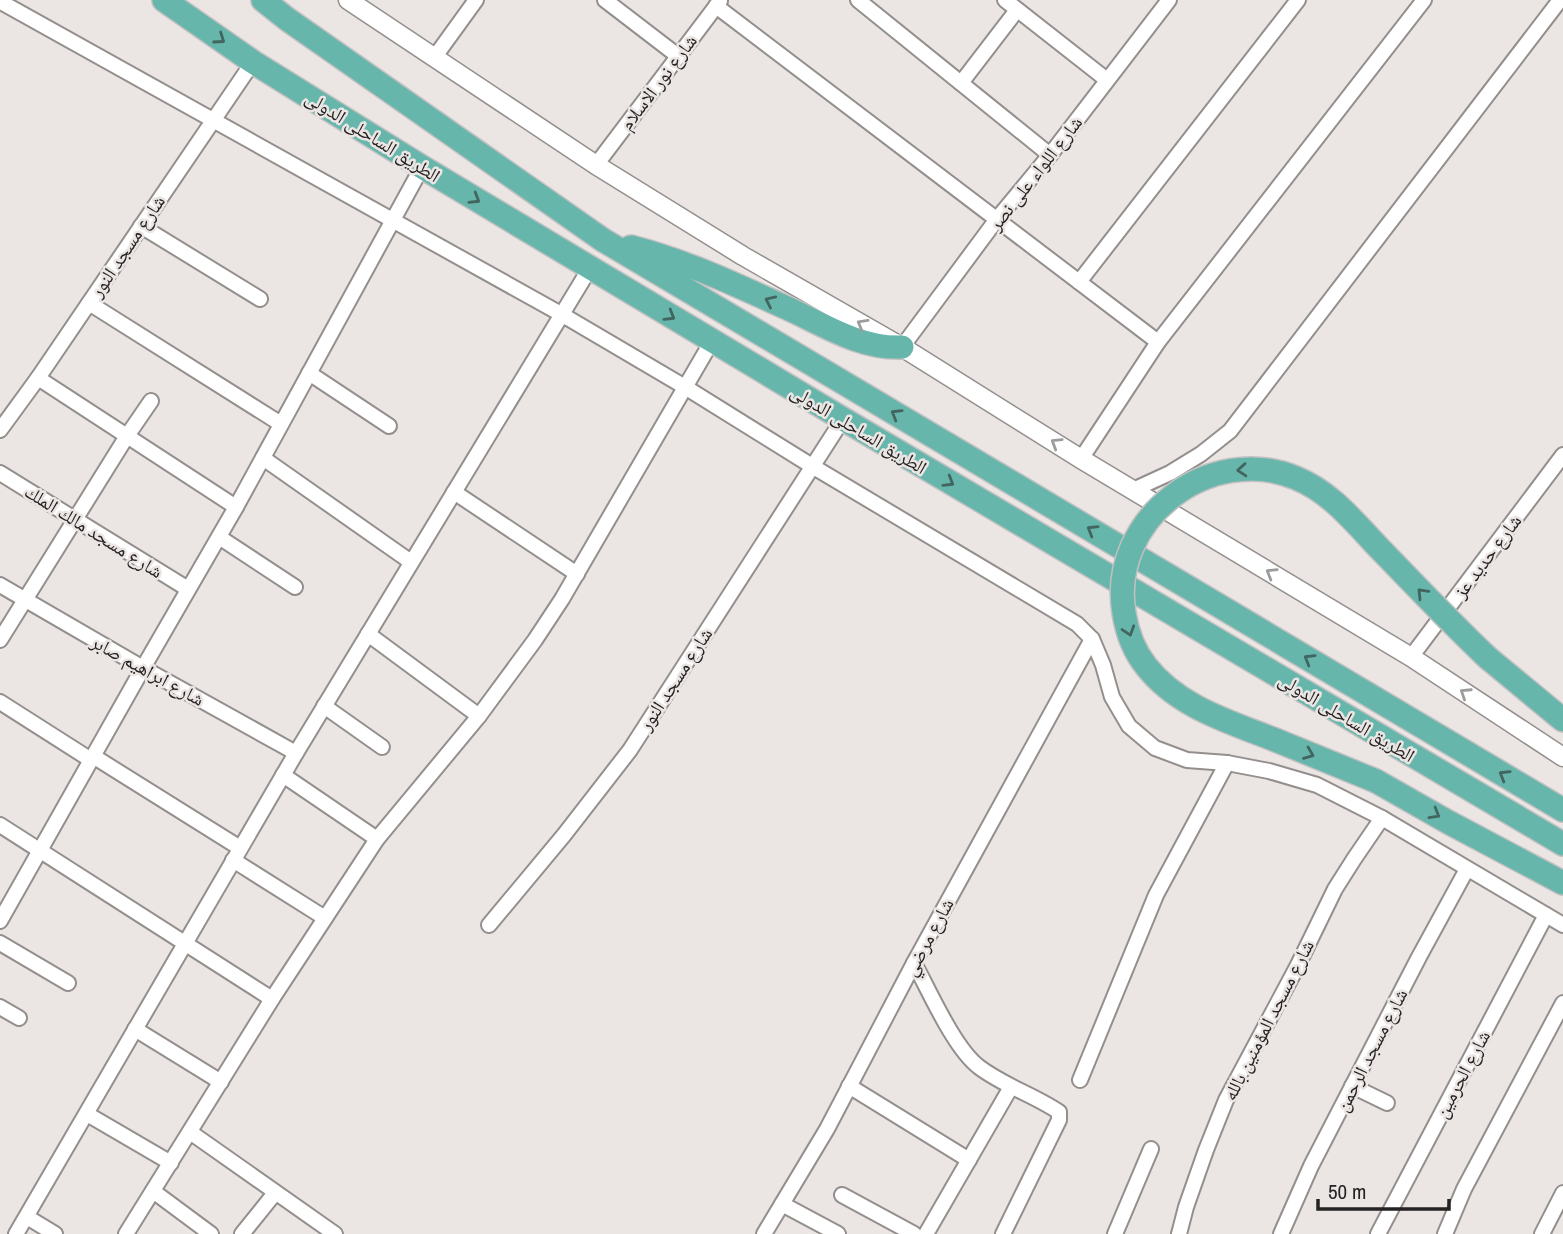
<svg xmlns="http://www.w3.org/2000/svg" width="1563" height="1234" font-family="'Archivo Narrow','Noto Naskh Arabic',sans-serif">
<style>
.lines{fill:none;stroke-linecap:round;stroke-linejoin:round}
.minor-casing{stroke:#948f8d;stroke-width:18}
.tertiary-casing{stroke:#948f8d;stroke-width:21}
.trunk-casing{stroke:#c2c1c1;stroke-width:26}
.minor{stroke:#fff;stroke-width:14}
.tertiary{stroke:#fff;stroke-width:18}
.trunk{stroke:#66b6ac;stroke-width:23}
.trunk-bridge-casing{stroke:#c2c1c1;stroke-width:26;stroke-linecap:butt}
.trunk-bridge{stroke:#66b6ac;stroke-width:23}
.oneway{stroke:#426560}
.oneway2{stroke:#9c9c9c}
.labels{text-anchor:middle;stroke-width:5;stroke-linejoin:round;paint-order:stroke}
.street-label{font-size:19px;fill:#242222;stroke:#ebe6e4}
</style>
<rect width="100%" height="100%" fill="#ebe6e4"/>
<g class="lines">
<defs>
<g id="minor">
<polyline points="605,0 678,56"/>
<polyline points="858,0 1050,155"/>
<polyline points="1005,0 1107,80"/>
<polyline points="1,2 561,314 685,387 812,466 1077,624 1092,639 1103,665 1112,697 1129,726 1155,748 1187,760 1227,763 1269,771 1317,785 1382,818 1563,925"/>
<polyline points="716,6 1158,342"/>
<polyline points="434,58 476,0"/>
<polyline points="961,83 1017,10"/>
<polyline points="596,165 720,1"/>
<polyline points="141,226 260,299"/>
<polyline points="1079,282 1298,0"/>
<polyline points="89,303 281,424"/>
<polyline points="902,347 997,219 1050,155 1169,0"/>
<polyline points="309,373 389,426"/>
<polyline points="38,378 236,507"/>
<polyline points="0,430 38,378 253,62"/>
<polyline points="263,458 411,562"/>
<polyline points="1081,459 1158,342 1424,0"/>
<polyline points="0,473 188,589"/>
<polyline points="1133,490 1170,473 1201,454 1230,431 1560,0"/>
<polyline points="454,492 577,574"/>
<polyline points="219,537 295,587"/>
<polyline points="0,585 143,668 296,753"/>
<polyline points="368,634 479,716"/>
<polyline points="0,640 127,436 151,401"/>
<polyline points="1411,657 1563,455"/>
<polyline points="0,702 91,760"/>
<polyline points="324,706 382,747"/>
<polyline points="93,756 240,848"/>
<polyline points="283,775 377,839"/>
<polyline points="0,825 272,999"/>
<polyline points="233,860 325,918"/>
<polyline points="0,921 143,668 236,507 422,167"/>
<polyline points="489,925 564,835 630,750 843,419"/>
<polyline points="0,943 68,983"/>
<path d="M 914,963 C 930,992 954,1048 979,1067 C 1004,1086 1034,1095 1059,1112 L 1059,1120 L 1003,1234"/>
<polyline points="0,1007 19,1018"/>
<polyline points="135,1029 221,1082"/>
<polyline points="1080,1080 1156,895 1227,763"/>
<polyline points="849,1086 969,1160"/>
<polyline points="1352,1086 1387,1103"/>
<polyline points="87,1114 171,1163"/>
<polyline points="190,1132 335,1234"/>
<polyline points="153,1191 211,1234"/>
<polyline points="842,1195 914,1234"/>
<polyline points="782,1204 838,1234"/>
<polyline points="27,1217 55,1234"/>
<polyline points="16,1234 296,753 590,268"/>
<polyline points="126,1234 272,999 377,839 479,716 535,640 562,599 712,341"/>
<polyline points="242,1234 275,1193"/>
<polyline points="764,1234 827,1129 914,963 1092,639"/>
<polyline points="926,1234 1011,1087"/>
<polyline points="1115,1234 1151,1149"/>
<polyline points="1179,1234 1186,1207 1206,1150 1226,1100 1298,965 1335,889 1354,859 1382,818"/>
<polyline points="1281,1234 1311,1166 1419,957 1467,869"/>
<polyline points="1378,1234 1546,915"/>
<polyline points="1445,1234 1464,1189 1563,1003"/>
<polyline points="1542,1234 1563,1193"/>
</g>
<polyline id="tertiary" points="348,0 596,165 743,256 902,347 1081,459 1411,657 1563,757"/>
<g id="trunk">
<polyline points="164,0 253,62 422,167 843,419 1563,844"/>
<polyline points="263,0 287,19 603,240 1563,810"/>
<path d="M 631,247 C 686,261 736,285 787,308 C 824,325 861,349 902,347"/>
<polyline points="1488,658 1563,720"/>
<polyline points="1376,781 1448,822 1563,883"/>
</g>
</defs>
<use href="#minor" class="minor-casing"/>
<use href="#tertiary" class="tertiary-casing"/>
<use href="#trunk" class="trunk-casing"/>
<use href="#minor" class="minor"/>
<use href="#tertiary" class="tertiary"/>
<use href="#trunk" class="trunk"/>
<defs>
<path id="trunk-bridge" d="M 1376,781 C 1341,767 1307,753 1273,739 C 1227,721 1177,706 1146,666 C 1134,651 1127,632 1124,613 C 1108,519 1210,442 1296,478 C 1331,492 1355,523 1380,549 C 1416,586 1451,623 1488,658"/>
</defs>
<use href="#trunk-bridge" class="trunk-bridge-casing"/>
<use href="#trunk-bridge" class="trunk-bridge"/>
</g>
<defs><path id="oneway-chevron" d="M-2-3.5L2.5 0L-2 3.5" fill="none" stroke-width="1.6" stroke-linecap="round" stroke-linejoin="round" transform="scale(1.75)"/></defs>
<g class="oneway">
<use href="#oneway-chevron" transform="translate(220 39) rotate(35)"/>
<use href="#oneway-chevron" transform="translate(475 199) rotate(31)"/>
<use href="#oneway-chevron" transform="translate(770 301) rotate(-155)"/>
<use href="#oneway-chevron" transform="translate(670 316) rotate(31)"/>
<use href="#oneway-chevron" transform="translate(896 414) rotate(-149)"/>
<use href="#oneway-chevron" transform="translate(1242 470) rotate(176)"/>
<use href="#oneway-chevron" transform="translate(949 482) rotate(31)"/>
<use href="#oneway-chevron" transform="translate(1092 530) rotate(-149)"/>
<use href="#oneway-chevron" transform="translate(1422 593) rotate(-134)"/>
<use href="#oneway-chevron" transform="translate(1129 631) rotate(72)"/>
<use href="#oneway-chevron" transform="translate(1309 659) rotate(-149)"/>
<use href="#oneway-chevron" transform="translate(1309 754) rotate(22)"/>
<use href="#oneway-chevron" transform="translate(1504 775) rotate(-149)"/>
<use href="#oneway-chevron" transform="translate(1435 814) rotate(30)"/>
</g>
<g class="oneway2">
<use href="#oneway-chevron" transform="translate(862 324) rotate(-150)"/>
<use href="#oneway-chevron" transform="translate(1056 443) rotate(-148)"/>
<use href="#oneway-chevron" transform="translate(1271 573) rotate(-149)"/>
<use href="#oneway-chevron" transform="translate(1465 693) rotate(-147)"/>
</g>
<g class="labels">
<g class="street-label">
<text transform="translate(658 82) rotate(-53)" y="7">شارع نور الاسلام</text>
<text transform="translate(373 136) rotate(32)" y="7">الطريق الساحلى الدولى</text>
<text transform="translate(1035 173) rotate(-52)" y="7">شارع اللواء على نصر</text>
<text transform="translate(127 246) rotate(-56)" y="7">شارع مسجد النور</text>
<text transform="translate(859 429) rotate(31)" y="7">الطريق الساحلى الدولى</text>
<text transform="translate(94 531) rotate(32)" y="7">شارع مسجد مالك الملك</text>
<text transform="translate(1487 556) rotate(-53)" y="7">شارع حديد عز</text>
<text transform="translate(148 670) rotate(29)" y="7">شارع ابراهيم صابر</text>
<text transform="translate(675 679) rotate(-57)" y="7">شارع مسجد النور</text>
<text transform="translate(1347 717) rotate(31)" y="7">الطريق الساحلى الدولى</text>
<text transform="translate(928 937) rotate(-62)" y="7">شارع مرضي</text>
<text transform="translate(1268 1020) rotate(-63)" y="7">شارع مسجد المؤمنين بالله</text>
<text transform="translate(1371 1050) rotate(-63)" y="7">شارع مسجد الرحمن</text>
<text transform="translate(1462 1074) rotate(-62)" y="7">شارع الحرمين</text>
</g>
</g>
<path d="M1318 1199v10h131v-10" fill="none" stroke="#242222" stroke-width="3.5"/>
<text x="1328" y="1199" font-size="21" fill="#242222" stroke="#ebe6e4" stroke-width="5" paint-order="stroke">50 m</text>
</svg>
